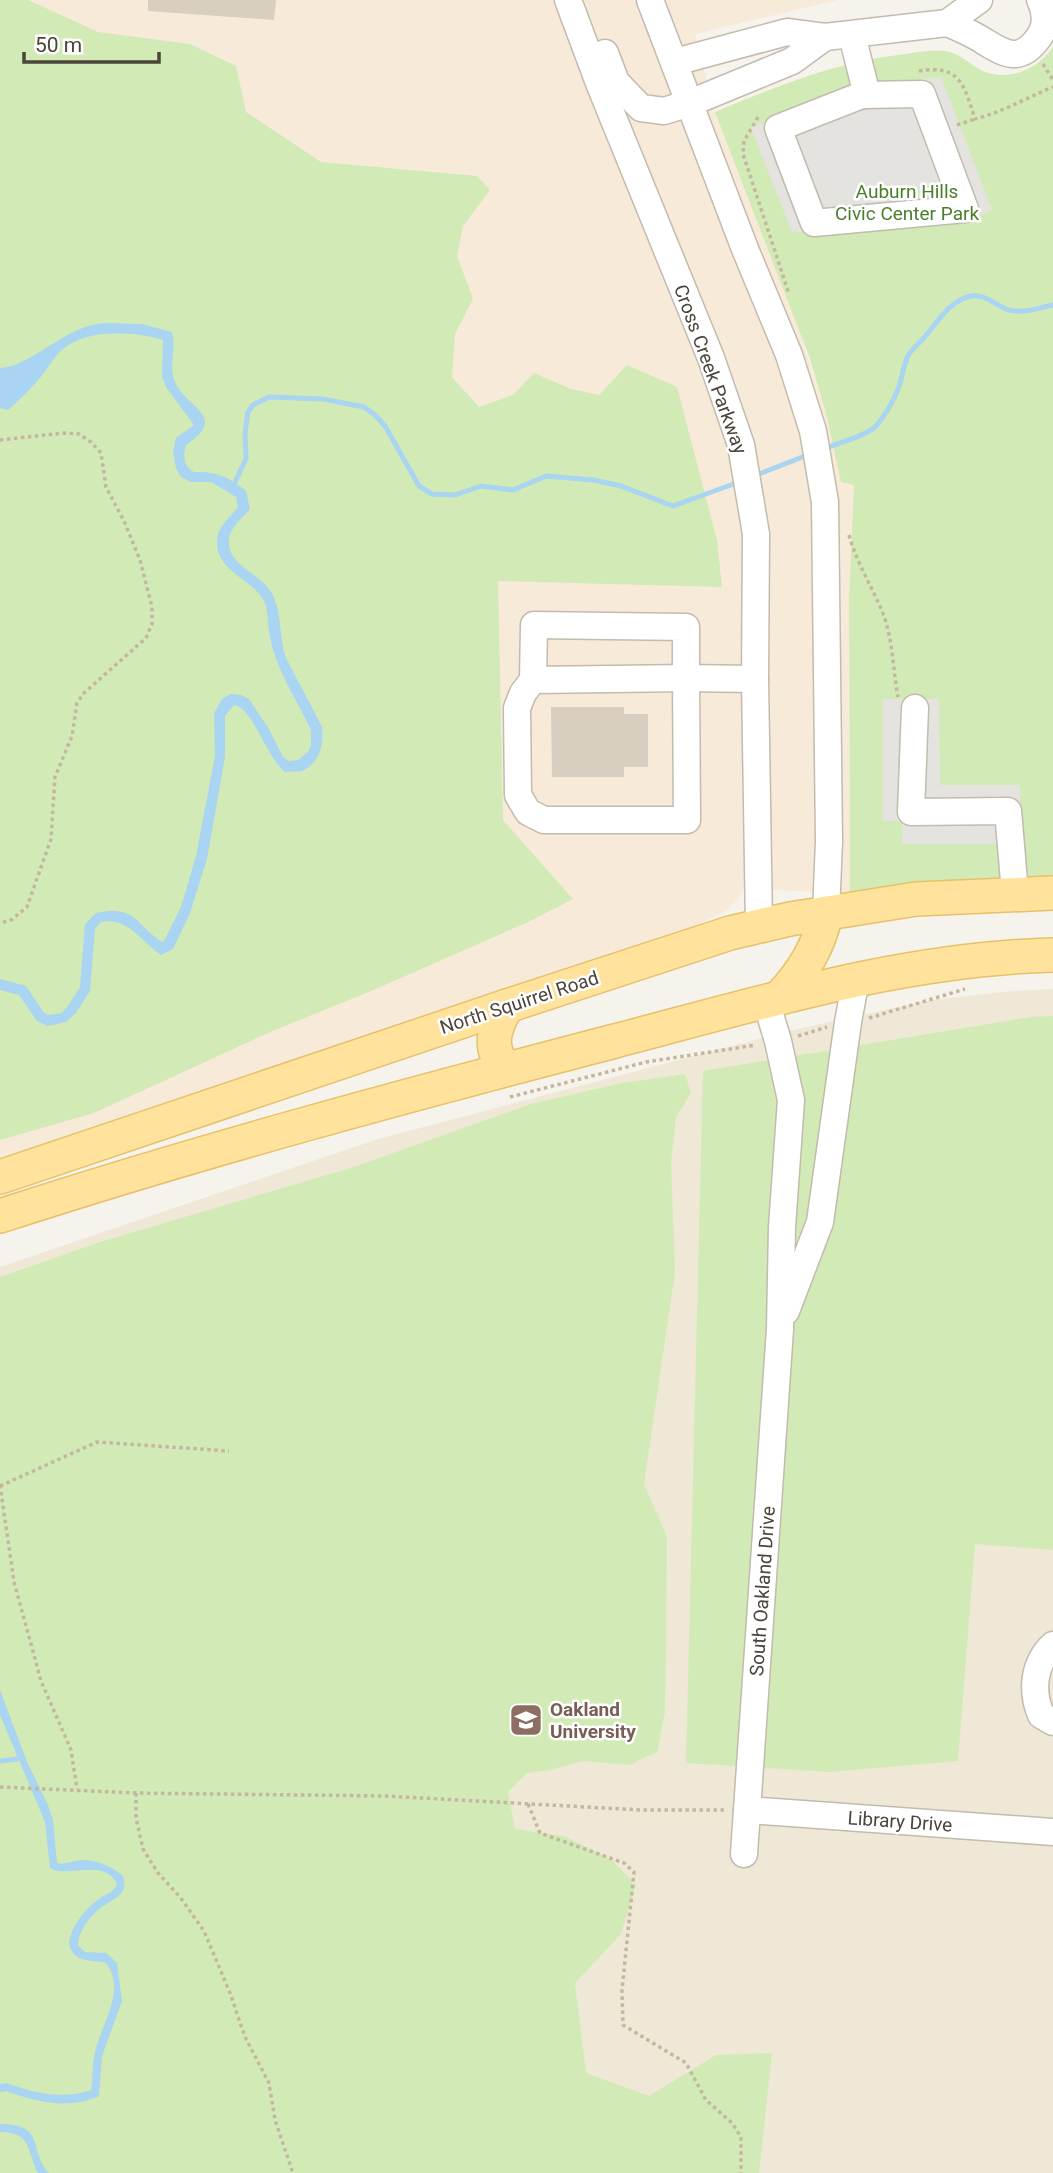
<svg xmlns="http://www.w3.org/2000/svg" width="1053" height="2173" font-family="Roboto,sans-serif">
<style>
.commercial{fill:#f7ead8}
.education{fill:#efe8d6}
.green{fill:#d2eab5}
.parking{fill:#e5e3e0}
.water{fill:#a9d4f2}
.lines{fill:none;stroke-linecap:round;stroke-linejoin:round}
.stream{stroke:#a9d4f2;stroke-width:5}
.building{fill:#d8cfc1}
.minor-casing{stroke:#c2bbae;stroke-width:29}
.major-casing{stroke:#e6c16a;stroke-width:36}
.path{stroke:#c4b79f;stroke-width:3.5;stroke-dasharray:3.5 3.5;stroke-linecap:butt}
.minor{stroke:#fff;stroke-width:26}
.major{stroke:#ffe39c;stroke-width:33}
.labels{text-anchor:middle;stroke-width:5;stroke-linejoin:round;paint-order:stroke}
.park-label{font-size:19px;fill:#4a7f2a;stroke:#fff}
.street-label{font-size:19px;fill:#4b4439;stroke:#fff}
.education-label{font-size:19px;font-weight:bold;fill:#785e54;stroke:#fff;text-anchor:start}
</style>
<rect width="100%" height="100%" fill="#f6f3ec"/>
<polygon class="commercial" points="0,0 838,0 695,34 715,112 797,323 827,417 855,484 849,598 850,894 743,888 738,899 726,911 670,938 0,1165"/>
<polygon class="education" points="1053,989 1053,2173 0,2173 0,1267 378,1139 789,1031 931,1000 1012,991"/>
<g class="green">
<polygon points="0,0 28,0 98,32 190,44 236,66 246,112 321,162 477,176 490,190 463,226 457,256 473,299 455,334 452,377 479,407 513,395 534,373 571,389 599,395 627,365 677,387 717,540 722,587 498,581 503,820 573,899 528,922 371,991 270,1032 94,1113 0,1140"/>
<path d="M 1053,47 L 1053,884 L 850,894 L 849,598 L 854,485 L 841,482 L 827,417 L 809,356 L 715,112 C 775,87 833,63 898,55 C 913,53 930,49 946,51 C 960,53 970,65 983,71 C 1010,82 1038,69 1053,47 Z"/>
<polygon points="1053,1016 1053,1550 975,1544 958,1761 830,1772 686,1763 703,1071 1031,1017"/>
<polygon points="685,1074 691,1093 676,1117 671,1163 675,1272 644,1484 667,1537 665,1712 657,1752 629,1765 583,1761 551,1770 527,1773 508,1792 515,1829 564,1836 612,1860 636,1885 621,1934 575,1983 586,2073 649,2096 716,2055 772,2053 759,2173 0,2173 0,1277 100,1242 354,1167 531,1104 622,1083"/>
</g>
<g class="parking">
<polygon points="941,77 992,210 981,215 980,221 792,232 751,128 851,86"/>
<polygon points="883,699 939,699 940,785 1020,785 1020,844 902,844 902,821 883,821"/>
</g>
<g class="water">
<path d="M 103,323 L 142,324 L 172,332 C 176,347 170,362 173,376 C 181,409 232,413 186,445 C 183,455 183,466 194,472 C 216,471 229,477 246,491 L 250,509 C 241,520 227,529 229,545 C 231,567 261,574 271,592 C 283,612 278,638 287,660 C 298,682 311,704 322,727 C 324,744 320,763 302,771 C 298,772 290,771 285,772 C 266,757 254,709 234,705 L 225,716 L 225,757 L 207,859 L 190,913 L 173,949 L 161,955 C 140,941 129,917 101,922 L 95,929 L 90,991 L 76,1013 L 66,1022 L 48,1026 L 37,1021 L 19,995 L 0,990 L 0,979 L 26,986 L 44,1013 L 49,1015 L 61,1013 L 68,1006 L 80,987 L 85,924 L 96,913 C 137,905 134,924 162,942 L 164,941 L 181,907 L 196,856 L 215,756 L 214,713 L 222,699 L 231,694 L 241,695 L 249,699 L 269,729 L 283,757 L 289,761 L 298,760 L 308,752 L 311,745 L 311,730 C 296,698 274,667 269,631 C 267,619 269,605 260,595 C 247,578 217,569 217,543 C 217,526 229,519 238,507 L 236,497 L 211,482 L 191,482 L 181,477 L 176,468 L 173,451 L 176,438 L 194,425 L 166,387 L 162,376 L 163,340 C 135,331 88,328 63,349 C 54,356 47,370 39,379 C 30,390 19,400 8,410 L 0,408 L 0,368 C 31,367 63,327 103,323 Z"/>
<path d="M 0,1690 L 27,1762 L 48,1805 L 53,1820 L 57,1863 C 65,1865 71,1861 80,1860 C 95,1859 112,1866 123,1876 C 128,1894 118,1896 105,1905 C 92,1913 78,1930 78,1946 L 85,1952 L 106,1953 L 117,1963 L 122,2001 L 102,2056 L 99,2096 C 68,2110 37,2102 6,2091 L 0,2092 L 0,2084 L 7,2083 C 35,2093 63,2100 91,2090 C 93,2078 92,2064 95,2052 C 101,2025 127,1989 106,1963 C 91,1959 72,1964 69,1942 C 72,1925 85,1909 99,1899 C 107,1893 113,1894 117,1884 C 104,1857 68,1879 50,1868 L 45,1822 L 0,1715 Z"/>
<path d="M 0,2124 C 47,2124 28,2151 49,2173 L 38,2173 C 26,2150 33,2133 0,2132 Z"/>
</g>
<g class="lines">
<g class="stream">
<path d="M 823,449 C 835,444 869,435 876,426 C 885,415 893,403 898,389 C 902,379 903,368 907,358 C 910,351 915,347 920,342 C 935,327 947,301 971,296 C 985,294 994,304 1006,309 C 1020,315 1038,308 1053,305"/>
<polyline points="754,476 810,454"/>
<polyline points="235,482 246,459 245,433 248,412 253,405 269,397 323,399 364,407 375,415 385,426 419,486 432,494 455,495 481,486 513,490 546,476 593,480 621,486 673,506 739,482"/>
<polyline points="0,1761 17,1759"/>
</g>
</g>
<g class="building">
<polygon points="148,0 276,0 274,20 148,11"/>
<polygon points="551,707 624,707 624,714 648,714 648,767 624,767 624,777 552,777"/>
</g>
<g class="lines">
<defs>
<g id="minor">
<polyline points="568,0 599,83 711,358 741,445 756,534 755,679 759,926"/>
<polyline points="650,0 745,249 789,355 813,431 825,502 829,841 826,913"/>
<path d="M 947,23 C 957,27 968,32 977,37 C 1001,51 1018,67 1039,37 C 1047,26 1046,11 1040,0"/>
<polyline points="852,35 867,95"/>
<polyline points="605,53 616,82 641,108 664,111 690,103 792,61 825,37"/>
<polyline points="675,62 787,32 825,37 947,23 979,0"/>
<polygon points="922,94 965,209 814,223 778,128 862,95"/>
<polyline points="533,680 686,678 686,627 534,625 533,680 523,693 517,708 518,795 528,812 544,820 687,820 686,678 755,679"/>
<polyline points="915,708 911,812 1008,811 1015,893"/>
<polyline points="786,1311 820,1222 848,1022 856,979"/>
<path d="M 1053,1645 C 1033,1664 1031,1691 1041,1715 L 1053,1722"/>
<polyline points="747,1810 1053,1832"/>
<polyline points="744,1854 780,1329 782,1227 791,1100 778,1041 766,1001"/>
</g>
<g id="major">
<path d="M 780,997 C 803,972 819,947 826,913"/>
<path d="M 506,1069 C 487,1048 494,1028 507,1006"/>
<polyline points="0,1177 507,1006 730,933 790,919 916,899 1053,893"/>
<path d="M 0,1216 C 203,1150 408,1095 615,1041 C 761,1003 901,959 1053,955"/>
</g>
</defs>
<use href="#minor" class="minor-casing"/>
<use href="#major" class="major-casing"/>
<g class="path">
<polyline points="1043,64 1053,80"/>
<path d="M 919,71 C 960,64 964,85 975,119 C 1003,112 1026,98 1053,87"/>
<polyline points="758,117 744,141 743,154 789,294"/>
<polyline points="957,125 975,119"/>
<polyline points="0,440 64,433 79,434 91,442 101,453 106,487 124,521 140,560 152,607 152,624 146,638 84,693 77,703 72,736 55,777 51,839 27,907 11,920 0,923"/>
<path d="M 849,535 C 857,564 873,588 884,616 C 893,642 893,670 898,697"/>
<polyline points="869,1018 965,989"/>
<polyline points="798,1036 827,1027"/>
<polyline points="510,1097 646,1062 756,1045"/>
<polyline points="0,1485 14,1582 41,1681 71,1750 77,1789"/>
<polyline points="0,1486 97,1442 229,1451"/>
<polyline points="0,1787 136,1793 385,1796 641,1810 725,1810"/>
<polyline points="136,1793 136,1818 143,1849 158,1873 180,1897 204,1931 230,1993 245,2037 269,2083 275,2120 293,2173"/>
<polyline points="528,1804 540,1833 624,1863 634,1872 622,1990 623,2025 686,2063 706,2100 732,2123 741,2137 741,2173"/>
</g>
<use href="#minor" class="minor"/>
<use href="#major" class="major"/>
</g>
<defs>
<symbol id="university-square" viewBox="-11 -11 22 22"><rect x="-9" y="-9" width="18" height="18" rx="4" fill="#8d6e63" stroke="#fff"/><path d="M0-5L7-2L0 1L-7-2ZM-4 1L0 2.5L4 1V4Q0 6-4 4Z" fill="#fff"/></symbol>
</defs>
<g fill-rule="evenodd">
<use href="#university-square" x="507" y="1701" width="38" height="38"/>
</g>
<g class="labels">
<g class="park-label">
<text x="907" y="198">Auburn Hills<tspan x="907" dy="22">Civic Center Park</tspan></text>
</g>
<g class="street-label">
<text transform="translate(711 369) rotate(70)" y="7">Cross Creek Parkway</text>
<text transform="translate(519 1002) rotate(-18)" y="7">North Squirrel Road</text>
<text transform="translate(762 1591) rotate(-86)" y="7">South Oakland Drive</text>
<text transform="translate(900 1821) rotate(4)" y="7">Library Drive</text>
</g>
<g class="education-label">
<text x="550" y="1716">Oakland<tspan x="550" dy="22">University</tspan></text>
</g>
</g>
<path d="M24 52v10h135v-10" fill="none" stroke="#4b4439" stroke-width="3.5"/>
<text x="35" y="52" font-size="21" fill="#4b4439" stroke="#ffffff" stroke-width="5" paint-order="stroke">50 m</text>
</svg>
